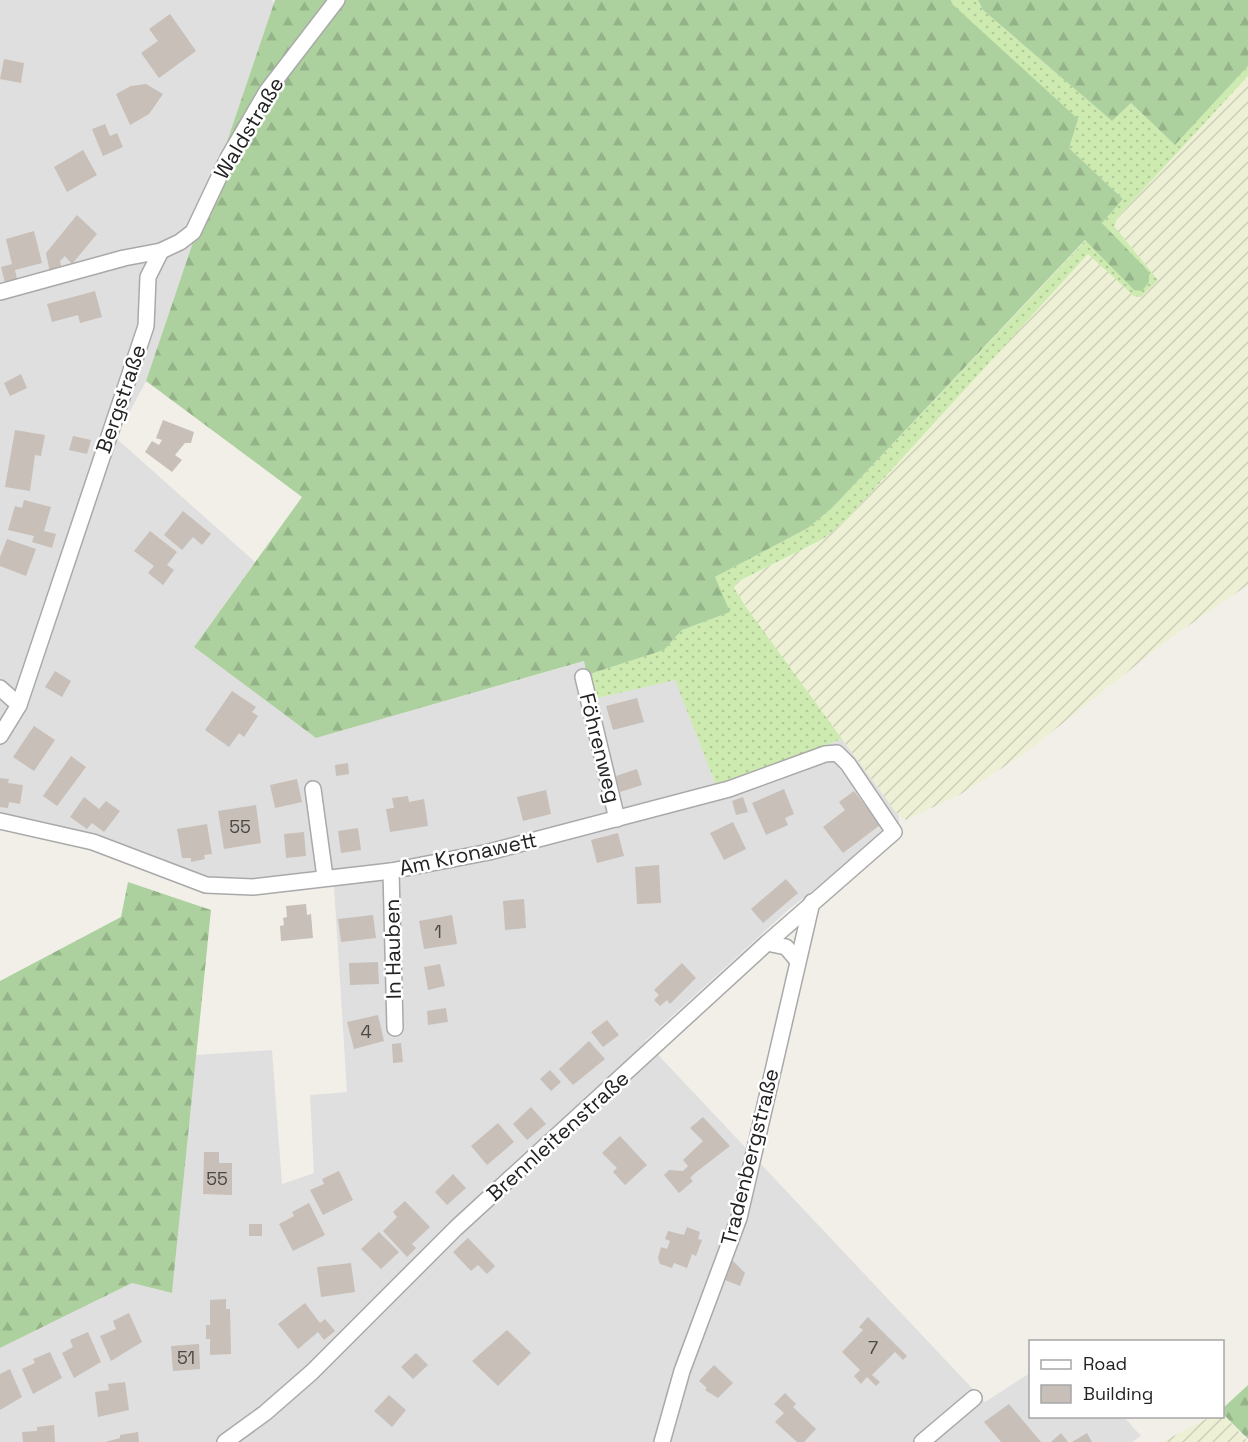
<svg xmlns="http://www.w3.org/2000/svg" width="1248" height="1442" font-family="'Space Grotesk',sans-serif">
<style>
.residential{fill:#e0dfdf}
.farmland{fill:url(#farmland-furrows)}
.grass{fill:url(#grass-dots)}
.forest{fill:url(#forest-firs)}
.building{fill:#c7bfb8}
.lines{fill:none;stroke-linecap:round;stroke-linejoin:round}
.street-casing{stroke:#a9a9a9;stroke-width:18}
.street{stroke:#fff;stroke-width:15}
.labels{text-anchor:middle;stroke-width:5;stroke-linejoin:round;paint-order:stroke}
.number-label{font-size:18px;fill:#4b4948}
.street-label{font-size:21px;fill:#222;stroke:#fff}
</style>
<defs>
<pattern id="farmland-furrows" width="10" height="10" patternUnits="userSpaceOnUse" patternTransform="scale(1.5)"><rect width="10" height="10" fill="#eef0d5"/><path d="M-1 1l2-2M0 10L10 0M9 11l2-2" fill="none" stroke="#ccceb7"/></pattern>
<pattern id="grass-dots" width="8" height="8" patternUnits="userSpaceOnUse" patternTransform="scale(1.5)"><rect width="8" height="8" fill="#cdebb0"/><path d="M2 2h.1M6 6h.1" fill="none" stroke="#b0c997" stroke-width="1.8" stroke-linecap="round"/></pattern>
<pattern id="forest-firs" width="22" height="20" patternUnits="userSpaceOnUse" patternTransform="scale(1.5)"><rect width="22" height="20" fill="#add19e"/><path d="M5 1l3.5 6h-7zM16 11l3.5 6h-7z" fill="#95b388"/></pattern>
</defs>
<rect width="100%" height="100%" fill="#f2efe9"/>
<polygon class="residential" points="0,0 272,0 274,4 146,381 116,438 255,562 194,647 316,738 585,661 594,699 676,679 716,785 842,739 899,816 899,824 789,909 645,1041 985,1402 1030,1373 1030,1416 1124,1417 1141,1436 1132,1442 0,1442 0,1348 132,1283 172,1293 196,1055 272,1050 282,1184 314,1173 310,1095 347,1092 333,871 252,882 207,879 0,815"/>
<g class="farmland">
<polygon points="1248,76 1248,585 1169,639 1024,754 961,794 906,820 899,816 768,639 734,588 737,582 823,539 845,521 1088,253 1134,296 1141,297 1158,280 1114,226 1118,217"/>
<polygon points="1223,1414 1248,1442 1162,1442 1210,1417 1222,1416"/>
</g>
<polygon class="grass" points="951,0 978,0 983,10 1112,121 1131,103 1175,145 1248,66 1248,76 1118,217 1114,226 1158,280 1141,297 1134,296 1088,254 845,521 823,539 737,582 734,588 746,607 842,739 716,785 675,680 594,699 587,675 664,650 682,630 729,612 715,577 808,528 832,508 1086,240 1134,290 1102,222 1123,199 1069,148 951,3"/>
<g class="forest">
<polygon points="275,0 951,0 951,3 1078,119 1069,148 1123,199 1102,223 1149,272 1149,282 1142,291 1134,290 1085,240 832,508 808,528 715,577 730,612 682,630 664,650 587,675 584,661 316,738 194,647 302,497 146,381"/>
<polygon points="978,0 1248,0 1248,66 1175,145 1131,103 1112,121 983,10"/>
<polygon points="128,882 211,910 172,1293 132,1283 0,1348 0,981 121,917"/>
<polygon points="1248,1385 1248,1439 1223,1414 1222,1409"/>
</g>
<g class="building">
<polygon points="170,14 196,51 159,78 141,53 158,41 149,29"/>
<polygon points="4,59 24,63 21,83 0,79"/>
<polygon points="146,84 163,94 149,114 130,125 116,94 131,86"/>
<polygon points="105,124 110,136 117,133 123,147 103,156 92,129"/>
<polygon points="83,150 97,175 67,192 54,167"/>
<polygon points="77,215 97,234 72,264 65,256 60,261 62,270 50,273 46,253"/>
<polygon points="34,231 42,263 15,270 17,279 5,283 1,267 12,264 6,239"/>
<polygon points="95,291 102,317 80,323 78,315 52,322 47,304"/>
<polygon points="21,374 27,388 10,396 4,383"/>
<polygon points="163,420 194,432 191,443 185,443 175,455 182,460 172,472 145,452 152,441 159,445 162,440 156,438"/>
<polygon points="15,430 45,435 41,456 35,455 30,491 5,487"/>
<polygon points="73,436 91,440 87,454 69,450"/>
<polygon points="24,500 51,507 44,531 56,534 52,548 32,542 34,536 8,530 15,506 22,508"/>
<polygon points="183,511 211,534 202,545 193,537 182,550 164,535"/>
<polygon points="150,531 177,552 167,565 174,570 163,585 148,573 154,566 134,551"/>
<polygon points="7,539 36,549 26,576 0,566 0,557"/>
<polygon points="55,671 71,681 62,697 45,687"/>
<polygon points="232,691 256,707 252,712 258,716 244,737 239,733 229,747 205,730"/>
<polygon points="637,698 644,722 613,730 606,706"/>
<polygon points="34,726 55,740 34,771 13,757"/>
<polygon points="71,756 86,767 57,806 43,796"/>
<polygon points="348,763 349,774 336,776 335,765"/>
<polygon points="637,769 642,785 620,792 616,776"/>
<polygon points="0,778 9,779 8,783 23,785 20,804 9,802 8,808 0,807"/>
<polygon points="297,779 302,802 275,808 270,785"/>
<polygon points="784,789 794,814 785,818 788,825 766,835 752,803"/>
<polygon points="546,790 551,814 523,821 517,797"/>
<polygon points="854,791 880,825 843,853 823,827 845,810 839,802"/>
<polygon points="408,796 409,802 424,799 428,826 390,832 386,809 394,808 392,798"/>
<polygon points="84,797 99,809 106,801 120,811 104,832 92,823 87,829 70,817"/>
<polygon points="743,797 748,812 736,815 732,801"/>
<polygon points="256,805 261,843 224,849 218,811"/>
<polygon points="733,822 746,849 724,860 710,833"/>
<polygon points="207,824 212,854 204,855 205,859 191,862 191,858 182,858 177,829"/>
<polygon points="358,828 361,850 341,853 338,831"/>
<polygon points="304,832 306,856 286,858 284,834"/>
<polygon points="618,833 624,856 597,863 591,840"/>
<polygon points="659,865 661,903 637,904 635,867"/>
<polygon points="786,879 798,893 763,923 751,909"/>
<polygon points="524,899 526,928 505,930 503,901"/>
<polygon points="306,904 307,915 311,914 313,938 281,941 280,926 284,925 283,918 287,917 286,906"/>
<polygon points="373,915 376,938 341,942 338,919"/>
<polygon points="452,915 457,944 424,949 419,921"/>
<polygon points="378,962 379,984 350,985 349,963"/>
<polygon points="682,963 696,978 670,1004 667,1000 660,1006 654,1000 659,995 654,990"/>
<polygon points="440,964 445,986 428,990 424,967"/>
<polygon points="446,1008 448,1022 428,1025 427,1011"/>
<polygon points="378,1015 384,1041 354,1049 347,1022"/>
<polygon points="607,1020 619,1035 603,1047 591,1032"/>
<polygon points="589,1041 605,1059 573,1085 559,1069"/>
<polygon points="401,1043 403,1062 393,1063 392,1044"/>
<polygon points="550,1070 561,1082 551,1091 540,1079"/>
<polygon points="531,1107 546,1124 527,1140 513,1124"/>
<polygon points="703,1117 730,1146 695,1173 690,1178 693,1181 679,1193 664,1175 669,1170 683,1171 688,1166 683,1160 703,1141 690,1128"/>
<polygon points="498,1123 514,1142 487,1165 471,1146"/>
<polygon points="620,1136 647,1165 625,1185 613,1172 617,1168 602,1153"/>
<polygon points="204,1152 219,1152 219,1163 232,1163 232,1195 203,1194"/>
<polygon points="339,1171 353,1200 323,1215 310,1190 324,1184 322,1179"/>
<polygon points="453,1174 466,1188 447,1205 435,1192"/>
<polygon points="405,1201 430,1227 412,1244 416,1248 407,1257 383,1231 397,1217 393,1212"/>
<polygon points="309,1203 325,1235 293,1251 279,1224 294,1216 292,1212"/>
<rect x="249" y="1224" width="13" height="12"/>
<polygon points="687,1227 700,1232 698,1239 702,1240 696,1256 692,1254 687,1268 674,1263 672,1268 660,1264 658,1258 661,1247 667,1249 670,1241 665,1239 668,1231 684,1235"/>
<polygon points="379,1232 399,1252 381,1269 361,1249"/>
<polygon points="468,1238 495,1266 487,1274 478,1265 471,1271 453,1252"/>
<polygon points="732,1260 745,1273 740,1286 725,1280"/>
<polygon points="351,1263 355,1292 321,1297 317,1267"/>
<polygon points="226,1299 226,1309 230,1309 231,1354 210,1355 210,1339 206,1339 206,1325 210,1325 210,1300"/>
<polygon points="305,1303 320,1323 325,1319 335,1331 324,1340 318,1332 298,1349 278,1324"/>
<polygon points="129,1313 142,1342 111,1361 100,1336 116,1329 113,1321"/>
<polygon points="868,1317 907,1356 903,1360 895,1352 872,1375 880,1382 876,1386 867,1377 861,1384 854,1376 860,1370 842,1352 863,1330 859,1327"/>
<polygon points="507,1330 531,1353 498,1386 472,1361"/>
<polygon points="88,1332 101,1362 74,1378 62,1353 73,1347 70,1340"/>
<polygon points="199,1344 200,1369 173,1371 171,1346"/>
<polygon points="50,1352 62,1378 33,1394 22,1369 35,1363 33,1359"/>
<polygon points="416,1353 428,1365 413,1379 401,1367"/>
<polygon points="714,1365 733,1383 718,1398 705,1390 707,1388 699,1381"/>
<polygon points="10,1369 22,1397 0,1410 0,1374"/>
<polygon points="125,1382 129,1410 98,1417 95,1392 109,1390 108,1384"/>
<polygon points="785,1393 796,1404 793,1407 816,1429 804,1442 797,1442 775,1422 784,1413 774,1404"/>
<polygon points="389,1395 406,1410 392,1427 374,1411"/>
<polygon points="1009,1404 1041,1442 1001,1442 984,1422"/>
<polygon points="54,1425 55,1442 23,1442 22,1432 37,1431 37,1427"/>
<polygon points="138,1432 139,1442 105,1442 120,1438 120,1435"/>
<polygon points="1061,1433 1068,1442 1051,1442"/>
<polygon points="1087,1433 1092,1442 1072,1442"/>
</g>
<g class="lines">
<defs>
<g id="street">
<polyline points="0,292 124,258 161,251 180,242 193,232 228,158 267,91 337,0"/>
<polyline points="583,677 617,819"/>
<polyline points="0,688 19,705"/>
<polyline points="0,736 19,705 146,326 148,277 161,251"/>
<polyline points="313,789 325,877"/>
<polyline points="0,821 93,842 206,885 253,887 391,871 489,852 729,789 825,754 837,753 848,764 894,832 767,943 456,1228 312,1372 265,1413 225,1442"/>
<polyline points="391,871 395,1028"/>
<polyline points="767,943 786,947 797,960"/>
<polyline points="662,1442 682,1371 739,1218 812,902"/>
<polyline points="922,1442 974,1398"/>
</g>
</defs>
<use href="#street" class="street-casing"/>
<use href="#street" class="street"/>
</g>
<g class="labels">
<g class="number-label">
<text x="240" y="833">55</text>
<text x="438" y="938">1</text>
<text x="366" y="1038">4</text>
<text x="217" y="1185">55</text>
<text x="873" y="1354">7</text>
<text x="186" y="1364">51</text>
</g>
<g class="street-label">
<text transform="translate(249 128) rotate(-59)" y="7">Waldstraße</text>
<text transform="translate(121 399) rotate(-71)" y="7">Bergstraße</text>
<text transform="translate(600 748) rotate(76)" y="7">Föhrenweg</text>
<text transform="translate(468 854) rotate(-12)" y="7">Am Kronawett</text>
<text transform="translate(393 949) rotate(-91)" y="7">In Hauben</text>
<text transform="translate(558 1136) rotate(-42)" y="7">Brennleitenstraße</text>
<text transform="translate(750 1157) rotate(-76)" y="7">Tradenbergstraße</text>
</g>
</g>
<rect x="1029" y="1340" width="195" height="78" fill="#ffffff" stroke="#a7a7a7" stroke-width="1.5"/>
<rect x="1041" y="1360" width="30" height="9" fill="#ffffff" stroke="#a7a7a7" stroke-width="1.5"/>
<text x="1083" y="1370" font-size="18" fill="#222222">Road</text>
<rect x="1041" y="1385" width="30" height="18" fill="#c7bfb8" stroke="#a7a7a7" stroke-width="1.5"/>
<text x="1083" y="1400" font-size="18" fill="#222222">Building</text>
</svg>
